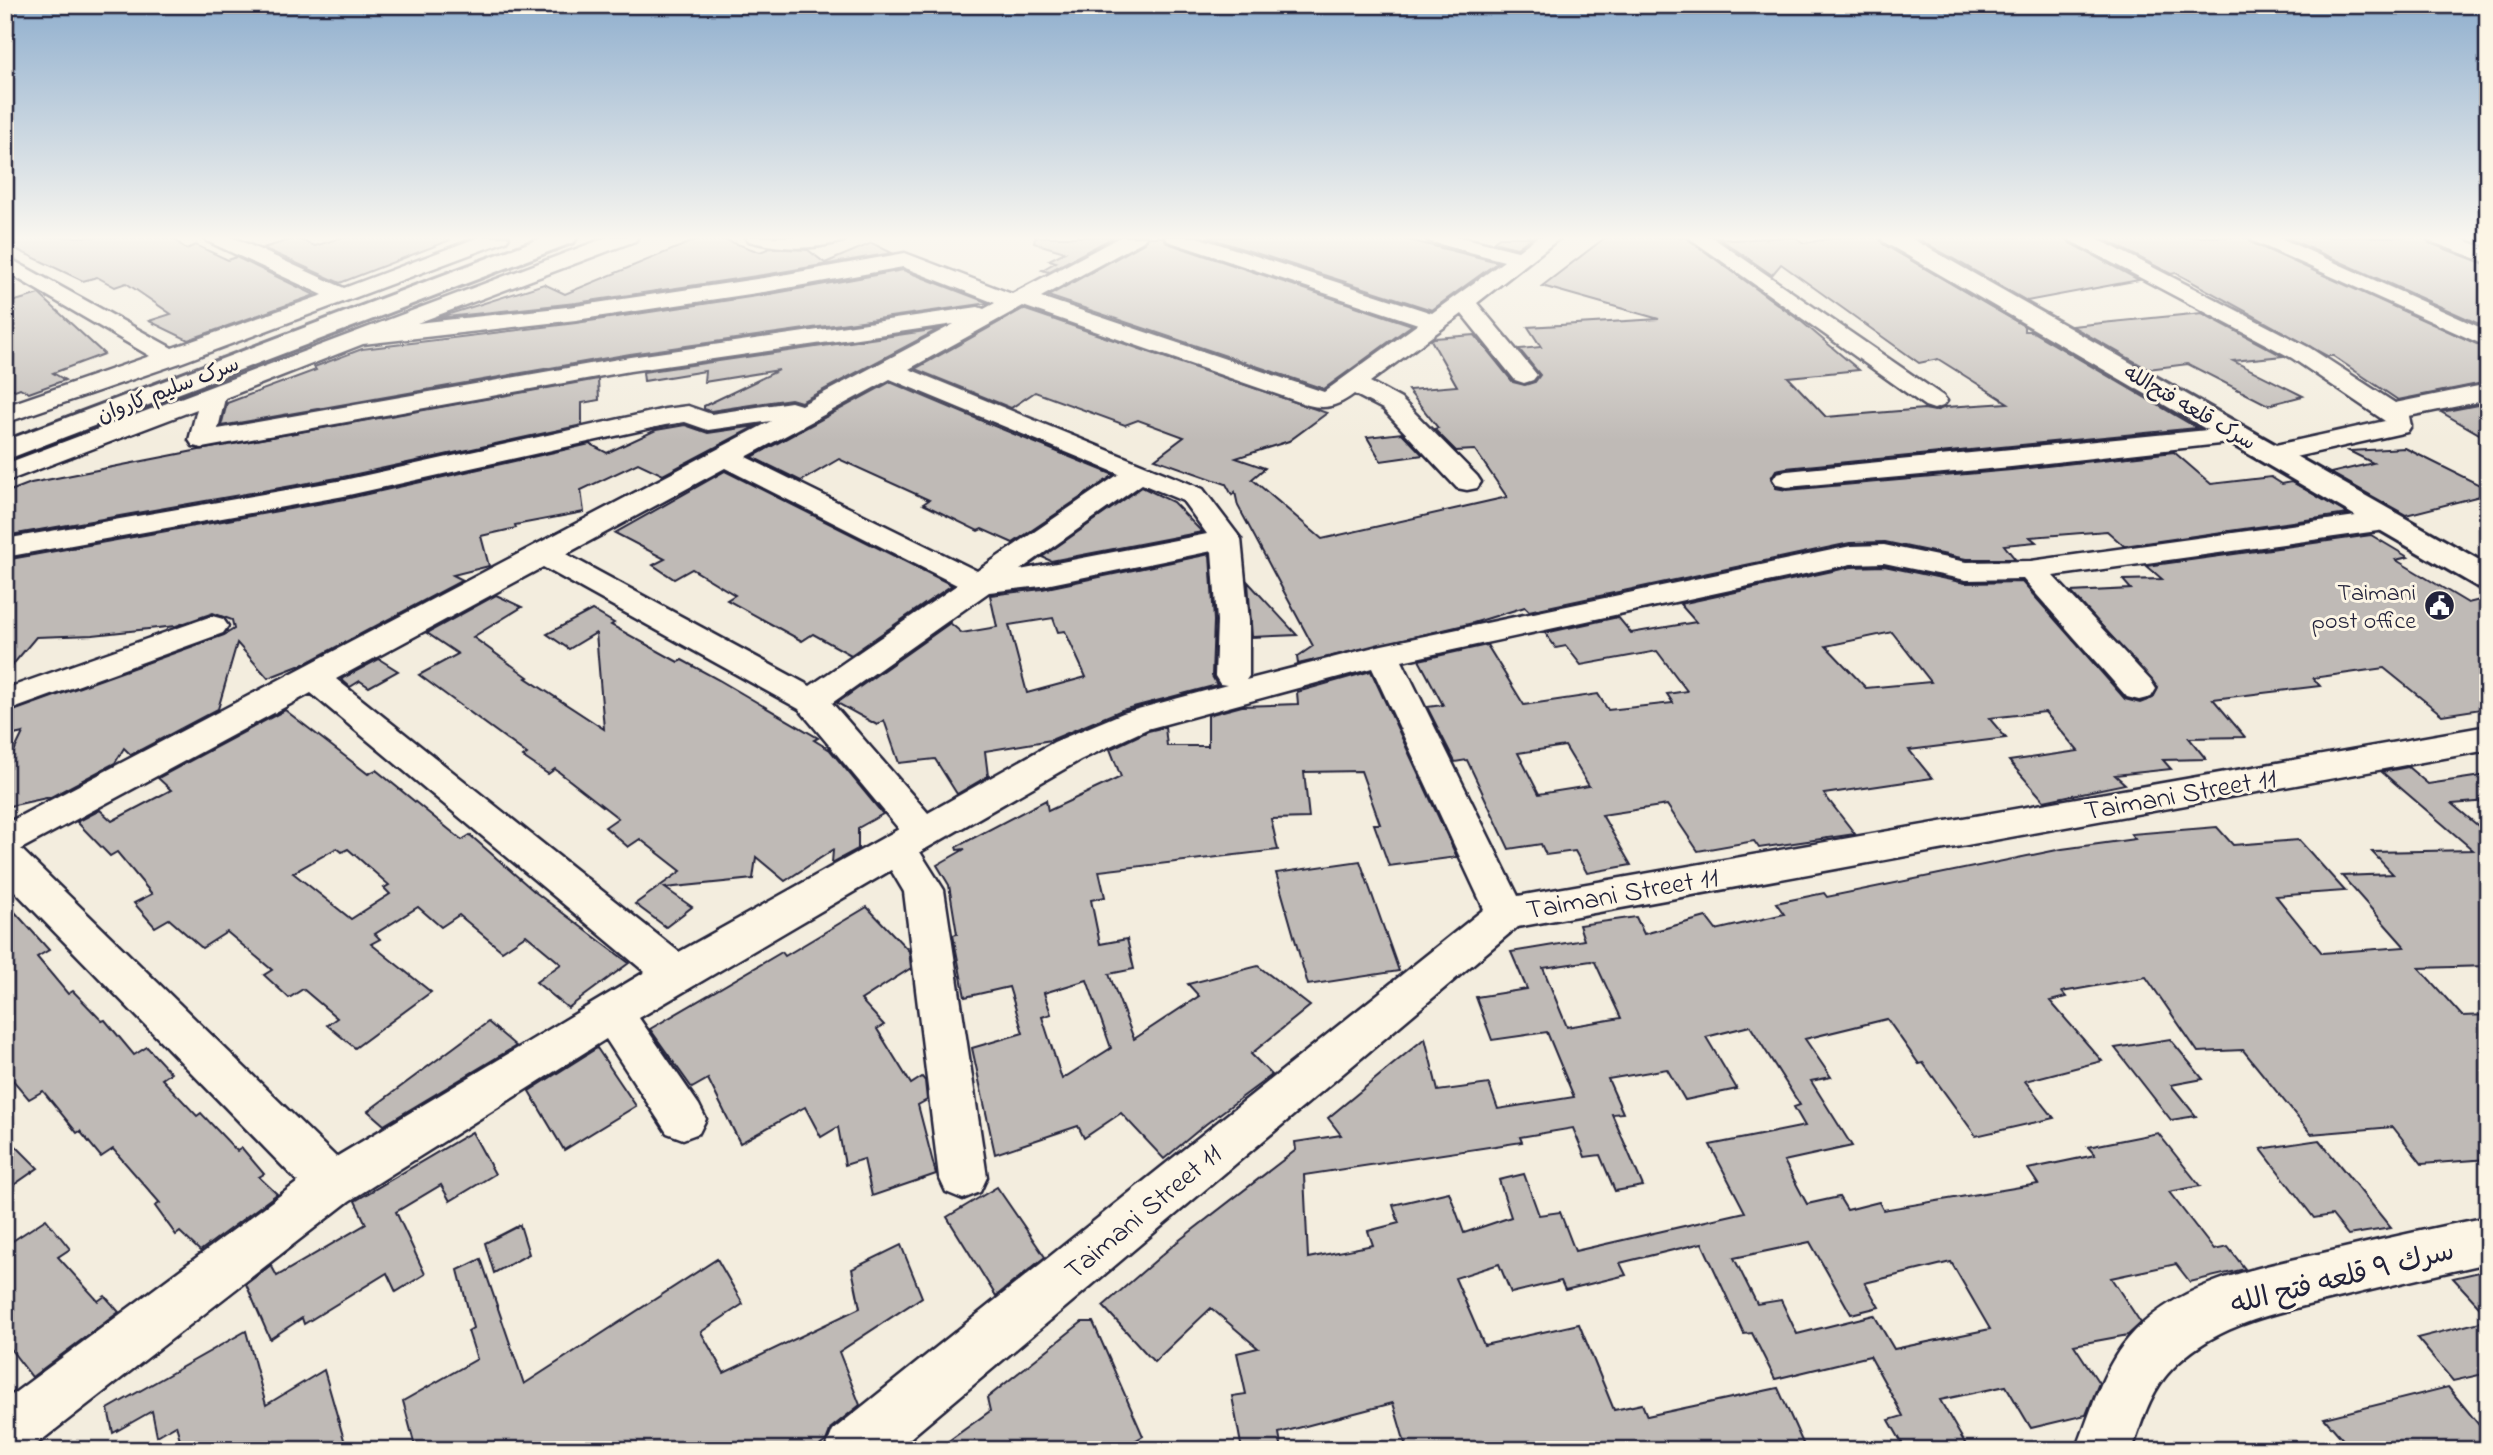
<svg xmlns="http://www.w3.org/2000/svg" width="2493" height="1455" font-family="'Indie Flower','Playpen Sans Arabic',sans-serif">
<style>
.building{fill:#bfbab6;stroke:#22223b;stroke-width:2;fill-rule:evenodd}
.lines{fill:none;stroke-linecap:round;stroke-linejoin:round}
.minor-casing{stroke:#22223b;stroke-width:5}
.major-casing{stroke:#22223b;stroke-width:6}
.minor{fill:#fcf5e5;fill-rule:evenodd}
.major{fill:#fcf5e5;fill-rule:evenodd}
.labels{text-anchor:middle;stroke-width:6;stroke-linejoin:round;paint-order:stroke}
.far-street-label{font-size:21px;fill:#22223b;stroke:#fcf5e5}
.poi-label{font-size:24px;fill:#22223b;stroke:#fcf5e5;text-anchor:end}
.near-street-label{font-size:28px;fill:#22223b;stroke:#fcf5e5}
</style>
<rect width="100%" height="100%" fill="#f3edde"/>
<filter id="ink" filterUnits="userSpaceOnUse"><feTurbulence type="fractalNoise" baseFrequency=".0143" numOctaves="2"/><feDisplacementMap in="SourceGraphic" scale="14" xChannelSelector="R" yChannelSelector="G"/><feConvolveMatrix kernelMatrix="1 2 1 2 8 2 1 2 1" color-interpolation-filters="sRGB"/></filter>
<g filter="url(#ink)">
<g class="building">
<polygon points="5,237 172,237 186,249 196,245 228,260 236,257 315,295 188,340 149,321 171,314 126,283 115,287 97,277 83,281 5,244"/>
<polygon points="343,237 450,237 450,240 340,283 263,248 296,238 315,246"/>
<polygon points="703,237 717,237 760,252 770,248 808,250 825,263 872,243 892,253 770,274 576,303 437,318 544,284 565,294"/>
<polygon points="1035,237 1114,237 1048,272 1042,270 1056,262 1049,260 1065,252 1034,243"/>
<polygon points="1148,237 1163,237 1167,243 1412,325 1324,389 1048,296 1144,243"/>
<polygon points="1206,237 1397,237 1498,262 1432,310"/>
<polygon points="1499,237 1532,237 1517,248 1493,242"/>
<polygon points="1606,237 1685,237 1802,322 1859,370 1788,377 1826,417 1924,409 1935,411 1946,407 2008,403 1938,359 1919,363 1781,264 1772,275 1717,237 1731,240 1795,237 1804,243 1841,237 1879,237 1883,244 2024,326 2024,331 2031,331 2197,428 1786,468 1776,470 1771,478 1776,488 1787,490 2011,470 2174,452 2211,484 2271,477 2282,484 2292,482 2348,514 2124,546 2107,531 2030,537 2036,542 2004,545 2015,559 1966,559 1885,542 1850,543 1529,611 1525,607 1473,623 1298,664 1297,657 1313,646 1238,506 1235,492 1232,495 1226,484 1155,459 1184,437 1138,420 1125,425 1035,392 1011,408 915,369 1023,309 1327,413 1289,441 1236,458 1265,468 1252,479 1322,539 1507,497 1475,450 1456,451 1434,429 1438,428 1408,390 1457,386 1431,340 1434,338 1475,335 1513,382 1525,385 1535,382 1540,375 1519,349 1541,347 1528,327 1659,319 1542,286"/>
<polygon points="1915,237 2066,237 2070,243 2139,280 2027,301"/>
<polygon points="2100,237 2248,237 2252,243 2488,349 2488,382 2398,400 2333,356 2327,356 2176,273 2171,274"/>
<polygon points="2285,237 2425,237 2429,243 2488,265 2488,328"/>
<polygon points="903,270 989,303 630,354 221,426 227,403 316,370 314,367 362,349 576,323 770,294"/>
<polygon points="39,294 104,354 53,373 65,380 29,393 20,388 15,390 5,384 5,304"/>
<polygon points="2202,313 2283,356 2233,361 2303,396 2268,405 2188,364 2148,369 2072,326"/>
<polygon points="939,329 801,402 791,399 711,411 704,409 704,406 779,370 704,382 705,371 644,381 643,372"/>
<polygon points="598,379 599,400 582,403 582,425 343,477 5,536 5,493 31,483 199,450"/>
<polygon points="890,382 987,423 1114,475 1013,543 982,529 978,531 923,504 929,500 839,459 801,481 752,457"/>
<polygon points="2488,403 2488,439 2441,412"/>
<polygon points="685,425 708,433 756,426 663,475 638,463 581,490 584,512 515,525 516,528 481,536 489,566 453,575 463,580 306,663 268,678 237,643 218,709 131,755 124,748 115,763 51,797 5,807 5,770 23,733 5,737 5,714 224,635 234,629 232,620 213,613 176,626 93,635 36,637 5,674 5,560 345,499 590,444 607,453 656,430"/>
<polygon points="1402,433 1423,455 1381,461 1367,437"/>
<polygon points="2405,448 2488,489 2488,494 2406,515 2331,473 2373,463 2349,451"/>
<polygon points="725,471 952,585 851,655 813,634 802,641 727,600 735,595 692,569 674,579 653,565 665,559 615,533"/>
<polygon points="1142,487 1173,502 1202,532 1051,561 1042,557"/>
<path d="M 2371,535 L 2408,557 L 2396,560 L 2468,603 L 2488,598 L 2488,708 L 2442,715 L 2384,668 L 2313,678 L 2320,686 L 2213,699 L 2245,737 L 2189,738 L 2206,759 L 2163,760 L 2171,769 L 2115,775 L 2125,784 L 2044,801 L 2009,761 L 2078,751 L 2045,712 L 1989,718 L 2006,738 L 1909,750 L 1932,778 L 1824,794 L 1855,834 L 1759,848 L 1754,841 L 1698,851 L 1667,805 L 1602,815 L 1631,865 L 1587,873 L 1575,851 L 1546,855 L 1541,844 L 1509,849 L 1467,760 L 1455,762 L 1427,707 L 1443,705 L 1419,660 L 1487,645 L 1524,705 L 1598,694 L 1608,710 L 1673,703 L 1667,694 L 1687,691 L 1657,651 L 1581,665 L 1566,646 L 1556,648 L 1545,633 L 1618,617 L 1631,633 L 1696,622 L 1680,604 L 1851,567 L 1884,566 L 1965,583 L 2022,582 L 2125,699 L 2140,703 L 2153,698 L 2158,688 L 2071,592 L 2131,589 L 2123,580 L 2162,579 L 2147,566 ZM 1892,632 L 1931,682 L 1866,688 L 1826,646 ZM 1565,746 L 1589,786 L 1539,794 L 1518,753 Z"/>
<path d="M 1210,554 L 1214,621 L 1212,676 L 1217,685 L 1122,710 L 1051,740 L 985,751 L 988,776 L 957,794 L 935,759 L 899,763 L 884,720 L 877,725 L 837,703 L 950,623 L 962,633 L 997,627 L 990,595 L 1042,589 ZM 1053,618 L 1058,632 L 1065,631 L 1086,677 L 1027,693 L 1009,625 Z"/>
<polygon points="1248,582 1297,635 1252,637"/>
<polygon points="496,595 522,607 473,637 528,677 526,678 604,729 596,633 569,649 547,634 592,610 614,623 611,625 678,662 682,660 719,680 818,738 814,740 830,750 883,814 858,828 858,849 832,863 833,850 785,881 756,857 753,879 665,888 692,907 666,927 635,904 681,871 640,839 628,847 605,827 618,818 555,769 548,774 523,757 527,754 419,675 458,654 427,633"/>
<polygon points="379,659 398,671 369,687 360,681 350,687 341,679"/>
<path d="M 1371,671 L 1457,857 L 1389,866 L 1374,824 L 1380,824 L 1361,771 L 1304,772 L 1309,818 L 1271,819 L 1278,850 L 1099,871 L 1105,897 L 1091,900 L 1100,944 L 1127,939 L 1134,969 L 1109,974 L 1134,1039 L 1199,996 L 1188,984 L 1258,966 L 1310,1006 L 1251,1054 L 1272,1075 L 1206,1124 L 1164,1159 L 1121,1113 L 1084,1138 L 1078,1126 L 995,1154 L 972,1048 L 1023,1033 L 1009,987 L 965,997 L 953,935 L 957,934 L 949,885 L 937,865 L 965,849 L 957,850 L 956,847 L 1046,800 L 1048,811 L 1121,777 L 1110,749 L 1148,731 L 1165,727 L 1167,746 L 1208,746 L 1208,715 L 1242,706 L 1298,704 L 1297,692 ZM 1087,980 L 1111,1048 L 1062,1079 L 1042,1017 L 1051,1014 L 1044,993 Z"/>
<path d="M 285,710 L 368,774 L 376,770 L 462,840 L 470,835 L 535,892 L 629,963 L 568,1008 L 536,982 L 561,964 L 526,935 L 502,951 L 459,915 L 441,927 L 418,907 L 375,934 L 380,939 L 371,944 L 431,992 L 355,1048 L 327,1025 L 337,1018 L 303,989 L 289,998 L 264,975 L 272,970 L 227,932 L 202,948 L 169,919 L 155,927 L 134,903 L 152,894 L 117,852 L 110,856 L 77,822 L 100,810 L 112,821 L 171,790 L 158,778 ZM 337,848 L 342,852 L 348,849 L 389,885 L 384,888 L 390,894 L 351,919 L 293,873 Z"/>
<path d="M 2408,767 L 2428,784 L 2488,775 L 2488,801 L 2452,804 L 2488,834 L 2488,966 L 2419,968 L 2462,1016 L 2488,1015 L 2488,1159 L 2422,1164 L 2393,1127 L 2311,1134 L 2243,1050 L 2198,1052 L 2146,977 L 2062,992 L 2066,997 L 2050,1001 L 2102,1061 L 2025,1081 L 2054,1118 L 1976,1136 L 1923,1063 L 1919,1064 L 1887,1019 L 1805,1039 L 1831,1077 L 1811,1081 L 1852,1146 L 1784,1161 L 1807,1204 L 1839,1197 L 1847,1210 L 1879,1202 L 1883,1210 L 2038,1184 L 2028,1169 L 2095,1155 L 2088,1147 L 2158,1133 L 2200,1186 L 2169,1192 L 2214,1250 L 2228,1247 L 2245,1269 L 2190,1282 L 2176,1264 L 2111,1278 L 2141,1323 L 2128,1335 L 2074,1345 L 2099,1383 L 2086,1415 L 2031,1428 L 2006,1386 L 1940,1400 L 1969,1450 L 1906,1450 L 1889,1420 L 1903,1416 L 1870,1356 L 1775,1379 L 1752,1333 L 1744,1334 L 1702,1243 L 1620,1263 L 1626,1275 L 1565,1290 L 1561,1281 L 1511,1293 L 1499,1264 L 1455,1278 L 1484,1345 L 1579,1324 L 1614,1410 L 1642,1404 L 1647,1416 L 1778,1388 L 1806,1450 L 1677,1450 L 1675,1444 L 1648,1450 L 1407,1450 L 1393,1403 L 1279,1433 L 1282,1450 L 1242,1450 L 1232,1396 L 1246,1394 L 1237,1353 L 1258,1348 L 1211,1308 L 1154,1362 L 1103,1306 L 1177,1242 L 1296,1150 L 1295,1142 L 1341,1135 L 1328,1118 L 1425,1038 L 1438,1091 L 1489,1084 L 1498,1109 L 1574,1097 L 1547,1032 L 1492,1040 L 1476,997 L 1527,989 L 1511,952 L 1584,940 L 1579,925 L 1636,917 L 1644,934 L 1706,917 L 1716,930 L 1784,914 L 1776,903 L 1824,893 L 1827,897 L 2062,849 L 2135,839 L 2131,834 L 2217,827 L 2233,845 L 2299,840 L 2345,891 L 2276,896 L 2322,953 L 2405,947 L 2342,876 L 2393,874 L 2372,852 L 2473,850 L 2382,772 ZM 1591,961 L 1595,962 L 1621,1018 L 1567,1027 L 1543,968 ZM 1750,1026 L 1800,1105 L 1794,1107 L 1805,1126 L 1710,1145 L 1745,1212 L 1575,1251 L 1560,1212 L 1539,1215 L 1524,1174 L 1499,1180 L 1511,1217 L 1464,1233 L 1449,1192 L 1393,1205 L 1399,1223 L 1368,1231 L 1373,1245 L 1308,1258 L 1304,1175 L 1522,1142 L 1520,1137 L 1573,1128 L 1585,1157 L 1600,1155 L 1615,1191 L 1643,1186 L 1612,1114 L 1623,1113 L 1608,1079 L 1667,1069 L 1685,1100 L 1737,1089 L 1706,1037 ZM 1810,1242 L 1851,1314 L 1879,1307 L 1865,1283 L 1951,1262 L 1990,1329 L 1894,1349 L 1874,1315 L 1797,1334 L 1781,1300 L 1757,1304 L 1734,1258 Z"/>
<polygon points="1360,861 1399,971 1308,985 1276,873"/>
<polygon points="5,901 49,950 37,957 68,994 73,991 102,1021 105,1020 134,1055 147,1047 171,1073 162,1079 197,1116 201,1113 237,1151 242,1148 264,1174 259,1177 277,1194 200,1251 180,1232 176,1235 155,1206 160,1203 113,1149 101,1157 80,1131 77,1133 43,1091 29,1099 5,1071"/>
<polygon points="867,907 909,951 911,968 861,1000 884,1025 877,1029 911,1084 922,1077 925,1081 927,1100 918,1105 936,1174 872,1196 864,1159 845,1165 838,1127 821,1137 805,1107 740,1143 708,1079 692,1088 650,1029 782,952 785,956"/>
<polygon points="488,1022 516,1046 384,1125 368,1111"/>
<polygon points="2170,1039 2203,1079 2171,1085 2196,1116 2171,1120 2115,1048"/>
<polygon points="597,1048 636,1106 564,1150 529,1091"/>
<polygon points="472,1132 495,1174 450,1201 441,1185 396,1212 425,1274 396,1292 387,1273 304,1324 302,1318 270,1339 246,1284 271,1265 277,1276 366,1224 355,1201"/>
<polygon points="5,1135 38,1168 5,1191"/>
<polygon points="2319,1140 2391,1228 2348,1235 2332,1215 2314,1218 2261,1149"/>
<polygon points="997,1187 1045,1257 996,1296 947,1217"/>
<polygon points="46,1219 70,1249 58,1257 98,1301 105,1296 119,1312 32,1377 5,1342 5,1246"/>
<polygon points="520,1225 529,1254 494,1273 485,1243"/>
<polygon points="901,1245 922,1297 839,1352 860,1405 831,1428 826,1441 814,1450 416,1450 403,1401 477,1359 468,1331 473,1328 458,1270 481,1259 524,1384 717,1259 743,1304 701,1332 724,1373 860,1308 852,1269"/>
<polygon points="2488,1270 2488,1316 2453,1278"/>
<polygon points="2488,1320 2488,1373 2453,1381 2417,1338"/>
<polygon points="1082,1322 1093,1322 1143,1436 1119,1450 936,1450 990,1411 987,1398"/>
<polygon points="246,1331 266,1405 324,1370 347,1450 183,1450 176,1425 157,1436 152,1411 113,1433 108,1409"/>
<polygon points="2448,1387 2488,1436 2488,1450 2352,1450 2324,1418"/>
</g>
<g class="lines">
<defs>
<g id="minor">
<polygon points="204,237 232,237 344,288 479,237 509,237 506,241 180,363 5,423 5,406 150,356 5,271 5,256 172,348 323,295 207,241"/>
<path d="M 608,237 L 638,237 L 635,241 L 417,323 L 576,306 L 770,277 L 905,253 L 1012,294 L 1120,237 L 1146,237 L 1143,241 L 1041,297 L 1324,392 L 1418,324 L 1168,241 L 1165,237 L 1197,237 L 1432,313 L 1504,261 L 1428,241 L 1425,237 L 1461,237 L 1518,251 L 1537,237 L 1561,237 L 1477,303 L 1533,370 L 1537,375 L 1533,380 L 1524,383 L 1515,380 L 1462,314 L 1370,382 L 1401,399 L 1477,476 L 1481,482 L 1477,488 L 1467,490 L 1457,488 L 1383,409 L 1354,394 C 1339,405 1327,410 1308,405 L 1023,306 L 909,369 L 1203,489 L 1241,539 L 1249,621 L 1249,676 L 1246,680 L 1382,645 L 1851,546 L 1884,545 L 1966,562 L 2031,561 L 2385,512 L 2395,515 L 2400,521 L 2395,527 L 2385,530 L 2053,576 L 2151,681 L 2156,689 L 2151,697 L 2139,700 L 2127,697 L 2023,579 L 1966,580 L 1884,563 L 1851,564 L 1402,661 L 1518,896 L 2488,726 L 2488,750 L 1517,927 L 896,1450 L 825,1450 L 833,1430 L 1484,909 L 1372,668 L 1147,729 L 1080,760 L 920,852 L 944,890 L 987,1177 L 980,1192 L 963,1199 L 946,1192 L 939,1177 L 904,892 L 891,870 L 639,1018 L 699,1105 L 706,1119 L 699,1133 L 683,1139 L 667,1133 L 606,1039 L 349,1201 L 29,1450 L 5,1450 L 5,1400 L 298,1182 L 5,881 L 5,824 L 771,421 L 708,430 L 685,422 L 665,425 L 344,496 L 5,557 L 5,539 L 344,480 L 665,409 L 688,406 L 711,414 L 791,402 L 801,405 L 954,324 L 630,371 L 202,448 L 193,446 L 189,440 L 197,409 L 5,482 L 5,464 ZM 903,267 L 995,303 L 984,309 L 978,307 L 630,357 L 218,429 L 225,398 L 363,344 L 576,320 L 770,291 ZM 890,379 L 1119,474 L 977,571 L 746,457 ZM 725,468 L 957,585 L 810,686 L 566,554 ZM 1142,484 L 1183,501 L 1207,534 L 1020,570 ZM 1212,551 L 1217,621 L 1215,676 L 1220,684 L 1227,685 L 1123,713 L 1054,742 L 928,813 L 832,703 L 989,592 L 1041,586 ZM 543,567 L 799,709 L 899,829 L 679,952 L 336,679 ZM 311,693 L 645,972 L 336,1157 L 21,849 Z"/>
<path d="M 746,237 L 847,237 L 844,241 C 812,250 781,250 749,241 Z"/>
<polygon points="1688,237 1712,237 1943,396 1947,401 1943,406 1934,409 1925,406"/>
<polygon points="2068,237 2094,237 2310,348 2395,403 2488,384 2488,400 2409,416 2411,426 2407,432 2272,462 2262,460 2258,454 2262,448 2385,421 2292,358 2071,241"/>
<polygon points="2250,237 2278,237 2488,331 2488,347 2253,241"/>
<polygon points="2427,237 2456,237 2488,249 2488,263 2430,241"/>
<polygon points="2238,427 2247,429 2251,435 2247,441 2011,467 1787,487 1777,485 1773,479 1777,473 1787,471"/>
<polygon points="212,616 223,619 228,626 223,633 5,712 5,689"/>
<path d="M 2488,1217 L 2488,1263 C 2439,1274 2390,1285 2342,1297 C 2281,1312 2217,1322 2172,1369 C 2150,1391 2142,1422 2132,1450 L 2076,1450 C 2091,1413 2102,1369 2128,1339 C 2177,1280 2266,1266 2336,1250 C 2387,1238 2437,1227 2488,1217 Z"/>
</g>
<g id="major">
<polygon points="544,237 577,237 574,242 5,460 5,441"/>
<polygon points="1881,237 1909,237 2488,565 2488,589 2476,586 1884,242"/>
</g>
</defs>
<use href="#minor" class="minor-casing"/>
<use href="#major" class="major-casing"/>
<use href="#minor" class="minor"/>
<use href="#major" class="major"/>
</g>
</g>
<linearGradient id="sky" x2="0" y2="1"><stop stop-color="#90afce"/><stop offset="0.54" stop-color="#faf7f0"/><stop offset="1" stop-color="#faf7f0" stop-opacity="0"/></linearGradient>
<rect width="2493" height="441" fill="url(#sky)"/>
<defs>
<symbol id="civic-disc" viewBox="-11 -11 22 22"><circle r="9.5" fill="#22223b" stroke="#fcf5e5"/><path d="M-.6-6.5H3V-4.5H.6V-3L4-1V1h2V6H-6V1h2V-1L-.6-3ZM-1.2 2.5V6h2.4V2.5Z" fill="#fff"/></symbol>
</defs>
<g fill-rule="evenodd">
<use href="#civic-disc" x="2422" y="588" width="35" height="35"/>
</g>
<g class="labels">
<g class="far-street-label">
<text transform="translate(168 389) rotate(-21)" y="7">سرک سلیم کاروان</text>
<text transform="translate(2190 407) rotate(30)" y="7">سرک قلعه فتح‌الله</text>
</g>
<g class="poi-label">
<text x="2416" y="600">Taimani<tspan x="2416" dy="28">post office</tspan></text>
</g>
<g class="near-street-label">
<text transform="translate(2180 793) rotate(-10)" y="10">Taimani Street 11</text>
<text transform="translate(1622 892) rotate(-10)" y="10">Taimani Street 11</text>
<text transform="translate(1142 1211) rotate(-40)" y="10">Taimani Street 11</text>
<text transform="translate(2342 1276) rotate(-14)" y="10">سرك ٩ قلعه فتح الله</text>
</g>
</g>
<rect width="2493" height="1455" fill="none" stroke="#fcf5e5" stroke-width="28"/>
<rect x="14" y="14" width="2465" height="1427" fill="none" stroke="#22223b" stroke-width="2.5" filter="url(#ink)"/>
</svg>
